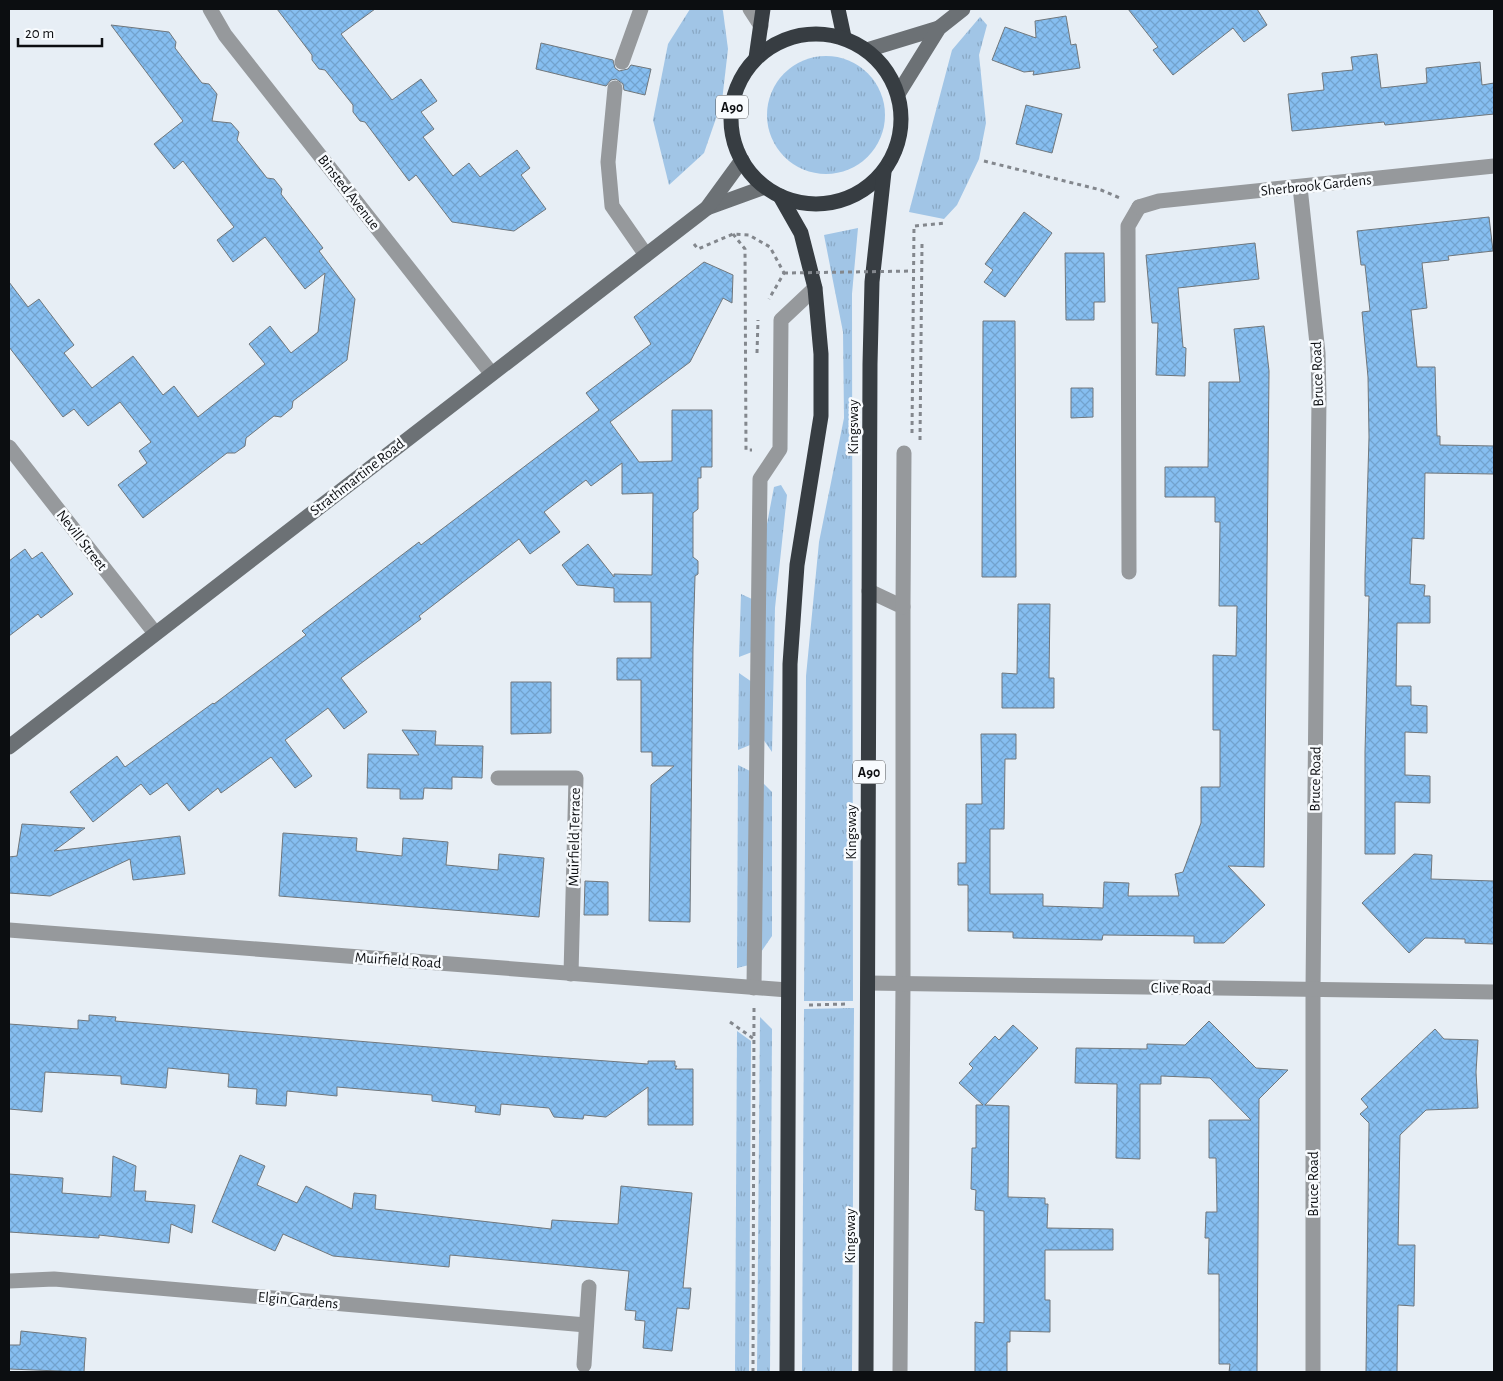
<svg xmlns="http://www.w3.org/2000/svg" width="1503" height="1381" font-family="'Alegreya Sans',sans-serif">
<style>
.grass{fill:url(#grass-tufts)}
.building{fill:url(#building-cross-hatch);stroke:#70777c}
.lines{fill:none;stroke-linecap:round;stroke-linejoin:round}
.path{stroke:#83878d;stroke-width:3;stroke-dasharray:4 4;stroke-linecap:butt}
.lane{stroke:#96999c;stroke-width:15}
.street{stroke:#96999c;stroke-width:15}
.secondary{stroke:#6c7175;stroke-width:15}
.highway{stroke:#373d42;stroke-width:15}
.path-bridge{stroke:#83878d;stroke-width:3;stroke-dasharray:4 4;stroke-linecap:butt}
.labels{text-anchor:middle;stroke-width:5;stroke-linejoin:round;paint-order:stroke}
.shield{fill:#f8fbfe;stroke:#535558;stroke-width:1}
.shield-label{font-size:14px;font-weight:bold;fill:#0c0e11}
.street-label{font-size:15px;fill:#0c0e11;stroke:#f8fbfe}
</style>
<defs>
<pattern id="grass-tufts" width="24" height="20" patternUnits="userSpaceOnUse" patternTransform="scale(1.25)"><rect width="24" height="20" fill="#a1c5e6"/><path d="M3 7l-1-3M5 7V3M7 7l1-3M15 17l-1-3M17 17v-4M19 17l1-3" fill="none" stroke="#89a8c4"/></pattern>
<pattern id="building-cross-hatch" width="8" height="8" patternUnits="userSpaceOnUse" patternTransform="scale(1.25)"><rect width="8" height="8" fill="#86bef0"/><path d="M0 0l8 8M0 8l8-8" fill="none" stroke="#72a2cd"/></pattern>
</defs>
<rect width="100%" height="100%" fill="#e7eef5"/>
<g class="grass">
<polygon points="690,9 722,9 723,11 728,49 722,101 704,153 669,185 653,120 668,44"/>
<polygon points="980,17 987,25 979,55 986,123 979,159 957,205 944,219 909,212 952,50"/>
<circle cx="826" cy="115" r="59"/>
<polygon points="858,228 852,294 853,1001 804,1001 806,676 819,542 844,418 843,332 824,235"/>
<polygon points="781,485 787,495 775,608 772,752 763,739 766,529 774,487"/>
<polygon points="741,594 752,599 752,652 739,657"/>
<polygon points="739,673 752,682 750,745 738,750"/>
<polygon points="738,765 750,771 749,965 737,968"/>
<polygon points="763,783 772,792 772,936 761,952"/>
<polygon points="854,1008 852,1372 802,1372 804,1009"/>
<polygon points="760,1017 772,1029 770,1372 757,1372"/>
<polygon points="737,1031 751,1041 749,1372 735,1372"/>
</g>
<g class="building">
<polygon points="277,9 375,9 341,34 392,100 421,79 437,101 421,112 434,129 423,137 453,176 469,163 480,177 517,150 530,168 521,175 546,209 514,231 452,222 416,175 409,181 365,122 360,121 353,112 353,105 325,70 319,69 312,60 312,55"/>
<polygon points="1128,9 1257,9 1267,25 1244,42 1233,28 1173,75 1153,50 1158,47"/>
<polygon points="1066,16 1071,45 1076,44 1080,68 1033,75 1034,71 1024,72 992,60 1005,27 1036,38 1035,21"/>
<polygon points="111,25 169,32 176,42 175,48 188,65 202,83 209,84 217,94 212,121 231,123 239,132 237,140 267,178 274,179 282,189 281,194 323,248 319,251 355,299 347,360 293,401 292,408 281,417 274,416 246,438 245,446 235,453 227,453 143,518 118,485 147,463 139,451 151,442 120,402 88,426 74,409 63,417 9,347 9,282 28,307 39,299 74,345 64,353 92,388 133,356 163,395 174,386 198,417 265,364 249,344 270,326 291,353 318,332 325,273 305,289 265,237 233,262 217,240 234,227 183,161 174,169 154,144 183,121"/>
<polygon points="541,43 613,60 615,68 619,71 628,69 631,65 651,69 645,95 624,90 623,84 616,79 611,80 606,86 536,69"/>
<polygon points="1377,54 1381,88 1427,83 1426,68 1480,62 1482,85 1494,83 1494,114 1385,125 1384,122 1292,131 1288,94 1324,90 1322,73 1353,70 1351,57"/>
<polygon points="1026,105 1062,114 1052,153 1016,144"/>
<polygon points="1024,212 1052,233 1005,297 984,282 993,270 985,264"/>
<polygon points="1489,217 1493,251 1448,256 1449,260 1422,263 1427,308 1411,310 1417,367 1435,367 1437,436 1440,436 1440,445 1494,446 1494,474 1425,473 1424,539 1412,538 1410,584 1425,585 1424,596 1430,596 1430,623 1397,623 1396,686 1411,686 1411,705 1427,706 1427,733 1405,732 1405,775 1430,776 1430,803 1395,802 1395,854 1365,854 1365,752 1369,596 1365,596 1365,575 1369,437 1368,377 1362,312 1370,311 1365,265 1361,265 1357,231"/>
<polygon points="1255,243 1259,279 1178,288 1183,347 1186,348 1185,376 1156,375 1158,323 1152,323 1146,255"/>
<polygon points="1065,253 1104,253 1105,302 1094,302 1094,320 1066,320"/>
<polygon points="704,262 733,275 732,303 723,298 690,362 610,422 639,462 672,461 672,410 712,410 712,467 701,467 701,478 698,478 698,509 693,513 693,557 698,561 698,574 695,576 693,648 690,922 649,921 651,785 674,766 652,766 652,752 641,752 641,680 617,680 617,658 651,658 651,602 614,602 614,588 577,585 562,565 588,544 614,577 614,574 652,575 653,493 622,494 622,463 591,486 586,480 544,512 560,532 530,554 519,539 419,616 421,619 341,678 367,712 344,729 328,708 285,740 312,776 295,788 271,757 221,793 218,788 189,811 167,783 150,795 141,784 93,822 70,792 117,756 125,767 213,703 214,704 306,635 302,631 373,577 419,542 421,545 599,410 586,393 651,344 634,317"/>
<polygon points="983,321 1015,321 1016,577 982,577"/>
<polygon points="1264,326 1269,371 1264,867 1228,866 1265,905 1224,943 1194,943 1194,936 1103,935 1102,940 1013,938 1013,932 968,931 968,885 958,885 958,863 966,863 966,804 982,804 981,734 1016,734 1016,759 1005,759 1004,829 990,829 990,894 1043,894 1043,906 1103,908 1104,882 1129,883 1128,896 1179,896 1175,874 1183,872 1201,823 1201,787 1220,787 1220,730 1213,730 1213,655 1236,656 1237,606 1219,606 1220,522 1215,522 1215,497 1165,497 1165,467 1208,467 1209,382 1240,382 1234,329"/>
<polygon points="1071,388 1093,388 1093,417 1071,418"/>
<polygon points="25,549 32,559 42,552 73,594 41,618 38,614 9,636 9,561"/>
<polygon points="1018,604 1050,604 1049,678 1054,678 1054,708 1002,708 1002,673 1017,674"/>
<polygon points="511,682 551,682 551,733 511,734"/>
<polygon points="402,730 436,731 435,745 483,746 482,778 452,777 452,789 424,788 423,799 400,799 400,789 367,788 368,754 419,755"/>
<polygon points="22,824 85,828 54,851 180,836 185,874 133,880 130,859 50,896 9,893 9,857 17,856"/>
<polygon points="283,833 357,838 356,851 402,856 403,838 448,842 446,865 498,870 499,854 544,858 539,917 279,896"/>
<polygon points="1414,854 1432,855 1431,879 1494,881 1494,944 1465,943 1465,939 1425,938 1409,953 1362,903"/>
<polygon points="585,881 608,882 608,915 584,915"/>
<polygon points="89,1015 116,1017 115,1021 538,1056 648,1064 648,1061 675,1061 675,1066 677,1066 675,1069 693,1069 693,1125 648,1125 648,1087 606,1117 584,1115 583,1119 554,1117 549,1108 501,1104 500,1115 475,1112 476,1106 432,1101 432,1095 337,1087 337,1096 287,1091 286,1106 256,1104 257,1089 228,1087 229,1074 168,1068 166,1088 121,1084 121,1076 45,1072 42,1112 9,1109 9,1024 78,1029 78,1020 89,1021"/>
<polygon points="1209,1021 1256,1068 1288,1070 1259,1099 1257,1372 1229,1372 1230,1364 1219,1364 1219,1274 1208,1274 1209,1238 1205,1238 1206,1212 1217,1212 1216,1158 1209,1158 1209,1120 1251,1120 1210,1078 1161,1076 1161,1084 1140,1084 1140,1159 1116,1158 1117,1084 1075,1083 1076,1048 1147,1049 1147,1044 1185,1045"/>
<polygon points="1013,1025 1038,1048 985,1105 1009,1106 1008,1197 1045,1198 1045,1204 1048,1204 1047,1228 1113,1229 1113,1250 1045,1250 1045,1300 1050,1300 1050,1332 1010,1331 1010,1342 1007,1342 1007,1372 975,1372 975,1322 984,1323 984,1211 975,1210 976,1190 971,1189 972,1148 976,1148 976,1105 983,1105 959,1083 973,1068 969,1064 995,1036 999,1040"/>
<polygon points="1435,1029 1444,1039 1478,1040 1476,1072 1478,1108 1426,1110 1400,1135 1398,1245 1415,1245 1414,1306 1398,1305 1397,1372 1366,1372 1369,1123 1360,1114 1368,1107 1361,1099"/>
<polygon points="240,1155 265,1166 257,1185 297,1203 306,1186 352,1209 354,1193 376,1195 375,1209 551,1229 552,1220 618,1224 621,1186 692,1193 683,1288 691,1288 689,1309 677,1308 672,1351 643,1348 645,1321 635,1320 636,1311 625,1310 629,1271 450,1255 449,1267 333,1256 283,1234 275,1251 212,1222"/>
<polygon points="113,1156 136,1166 134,1191 146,1191 145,1201 195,1205 192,1233 171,1224 169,1243 99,1235 99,1238 9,1232 9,1174 63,1178 62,1193 111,1197"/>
<polygon points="21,1331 86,1338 84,1372 9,1369 9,1345 20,1345"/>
</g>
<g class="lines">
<g class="path">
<polyline points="984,161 1101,190 1120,198"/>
<polyline points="733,234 745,249 746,450 752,450"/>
<polyline points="694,244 698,249 733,234 749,235 770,247 784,273 769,299"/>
<polyline points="757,353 758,320"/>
<polyline points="912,433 914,226 946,223"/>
<polyline points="920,440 922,244 926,244"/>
<polyline points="809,1005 847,1004"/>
<polyline points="730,1022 754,1039"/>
<polyline points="753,1372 754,1008"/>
</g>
<g class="lane">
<polyline points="750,9 761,26"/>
<polyline points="622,62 641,9"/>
<polyline points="615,88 608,162 612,206 646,255"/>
<polyline points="1129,572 1128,226 1139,207"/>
<polyline points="869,591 903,607 903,984 900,1372"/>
<polyline points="903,607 904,453"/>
<polyline points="754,988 760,479 780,449 781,320 815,288"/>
</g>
<g class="street">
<polyline points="210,9 225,35 491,373"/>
<polyline points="1300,187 1318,353 1319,397 1313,989 1313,1372"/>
<polyline points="1139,207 1159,201 1494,166"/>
<polyline points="9,447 155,633"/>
<polyline points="498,778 576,778 571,974"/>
<polyline points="9,930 788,990"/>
<polyline points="868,983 1494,992"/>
<polyline points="9,1281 54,1279 586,1325"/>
<polyline points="584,1365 589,1287"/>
</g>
<g class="secondary">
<polyline points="867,50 939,28"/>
<polyline points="898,94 939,28 963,9"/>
<polyline points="707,208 765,187"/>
<polyline points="9,747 707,208 742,160"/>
</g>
<g class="highway">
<polyline points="838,9 844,37"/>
<circle cx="816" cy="119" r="85"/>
<polyline points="756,58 763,9"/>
<polyline points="780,196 801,233 815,288 821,354 821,416 797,565 790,664 787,1372"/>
<polyline points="866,1372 870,364 872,282 884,172"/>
</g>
<polyline class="path-bridge" points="784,273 914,271"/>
</g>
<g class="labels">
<g class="shield">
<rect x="716" y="95.5" width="32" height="23" rx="4"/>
<rect x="853" y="760.5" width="32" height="23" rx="4"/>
</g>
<g class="shield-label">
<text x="732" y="112">A90</text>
<text x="869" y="777">A90</text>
</g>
<g class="street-label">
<text transform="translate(1316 185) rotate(-6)" y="5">Sherbrook Gardens</text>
<text transform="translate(349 192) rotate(52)" y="5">Binsted Avenue</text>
<text transform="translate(1317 374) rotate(-92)" y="5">Bruce Road</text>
<text transform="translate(853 427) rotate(-90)" y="5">Kingsway</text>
<text transform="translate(357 477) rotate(-38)" y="5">Strathmartine Road</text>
<text transform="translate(82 540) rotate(52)" y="5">Nevill Street</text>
<text transform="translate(1315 779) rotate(-89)" y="5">Bruce Road</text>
<text transform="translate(851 832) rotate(-90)" y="5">Kingsway</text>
<text transform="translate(574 837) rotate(-89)" y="5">Muirfield Terrace</text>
<text transform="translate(398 960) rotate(4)" y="5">Muirfield Road</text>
<text transform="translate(1181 988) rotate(1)" y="5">Clive Road</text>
<text transform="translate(1313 1184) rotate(-90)" y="5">Bruce Road</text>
<text transform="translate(850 1236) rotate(-90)" y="5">Kingsway</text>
<text transform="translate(298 1300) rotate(5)" y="5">Elgin Gardens</text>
</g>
</g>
<rect width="1503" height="1381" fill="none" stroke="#0c0e11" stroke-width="20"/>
<path d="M18 38v8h84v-8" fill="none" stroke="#0c0e11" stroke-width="2.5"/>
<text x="25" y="38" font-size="15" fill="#0c0e11" stroke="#f8fbfe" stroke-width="4" paint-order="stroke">20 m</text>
</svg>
